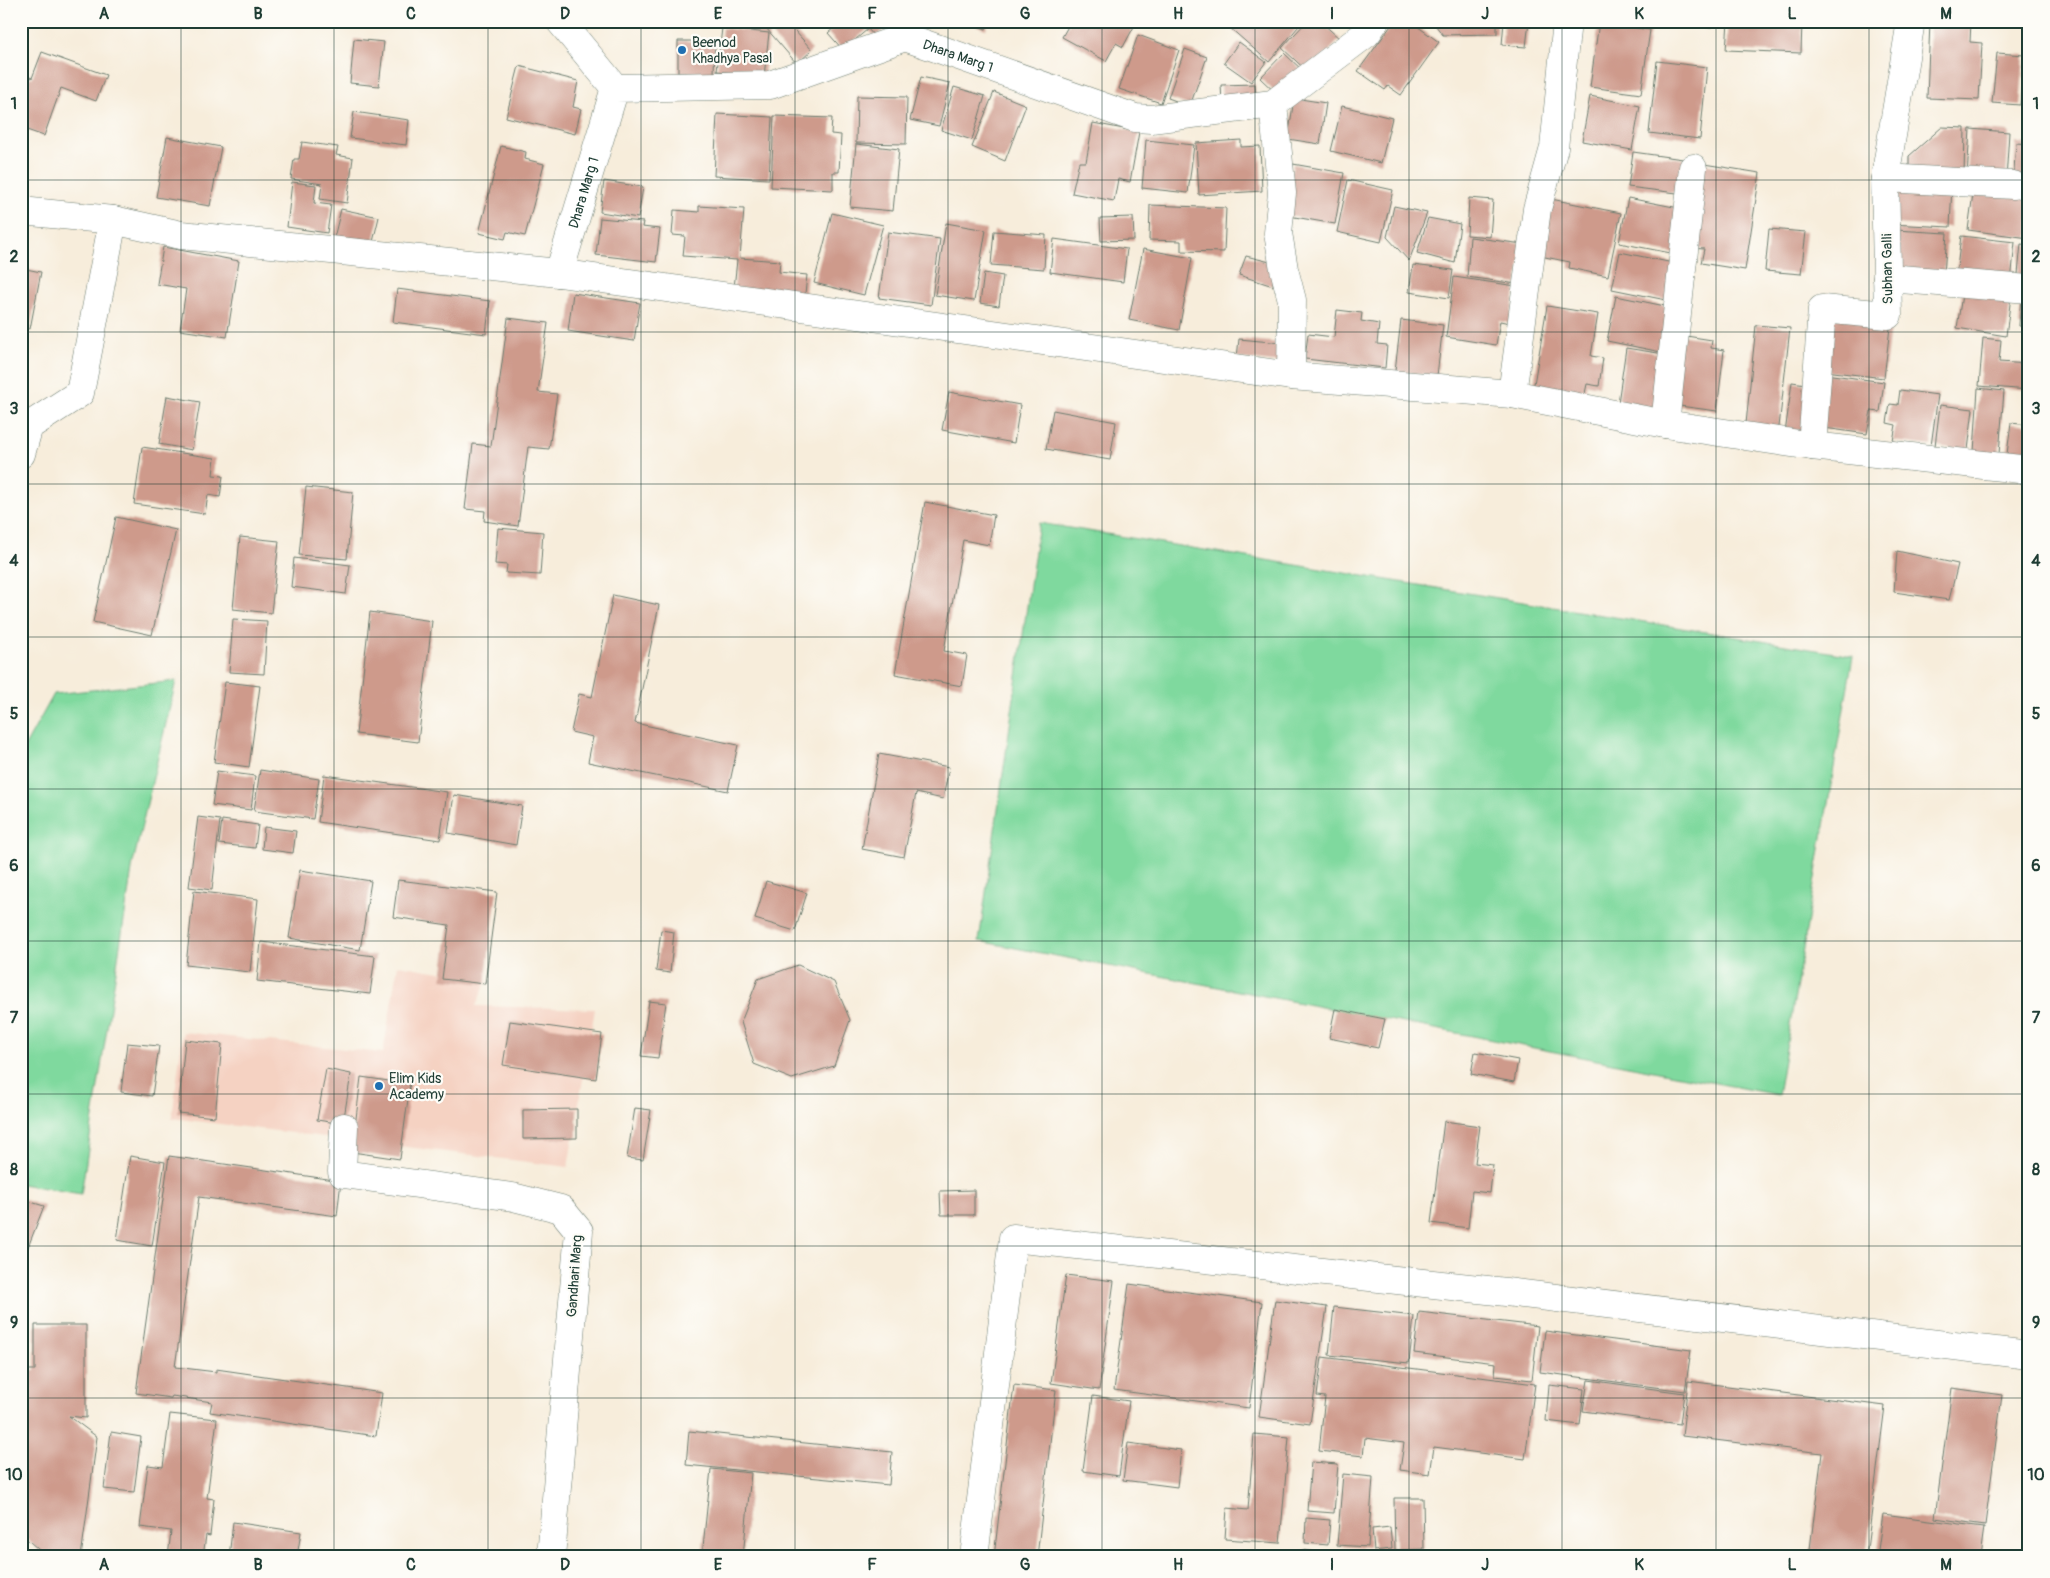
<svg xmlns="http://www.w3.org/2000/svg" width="2050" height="1578" font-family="Pangolin,sans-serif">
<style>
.built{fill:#f5d2c2}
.green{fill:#7fd99e;stroke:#4f8b69}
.building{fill:#ce9a8b}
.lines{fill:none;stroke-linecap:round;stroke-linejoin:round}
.minor-casing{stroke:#6b7b6e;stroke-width:29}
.minor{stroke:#fff;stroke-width:28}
.grid{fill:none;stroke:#1f3d34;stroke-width:1;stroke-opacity:0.55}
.poi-dot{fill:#1f6fb2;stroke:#fdfcf7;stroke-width:2}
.labels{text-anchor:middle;stroke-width:4.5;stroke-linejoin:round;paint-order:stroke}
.poi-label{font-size:14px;fill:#1f3d34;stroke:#fdfcf7;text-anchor:start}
.street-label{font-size:14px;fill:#1f3d34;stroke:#fdfcf7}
.neatline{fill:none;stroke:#1f3d34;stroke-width:2}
.grid-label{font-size:16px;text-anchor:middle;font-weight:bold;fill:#1f3d34}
</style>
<rect width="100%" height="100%" fill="#fdfcf7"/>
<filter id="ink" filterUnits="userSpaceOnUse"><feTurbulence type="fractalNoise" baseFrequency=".02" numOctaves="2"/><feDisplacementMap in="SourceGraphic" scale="10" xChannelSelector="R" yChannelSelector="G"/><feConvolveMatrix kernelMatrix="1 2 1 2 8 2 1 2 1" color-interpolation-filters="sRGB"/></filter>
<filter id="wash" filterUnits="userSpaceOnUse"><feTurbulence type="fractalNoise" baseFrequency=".0096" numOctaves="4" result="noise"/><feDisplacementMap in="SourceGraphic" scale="20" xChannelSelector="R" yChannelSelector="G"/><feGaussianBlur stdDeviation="1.12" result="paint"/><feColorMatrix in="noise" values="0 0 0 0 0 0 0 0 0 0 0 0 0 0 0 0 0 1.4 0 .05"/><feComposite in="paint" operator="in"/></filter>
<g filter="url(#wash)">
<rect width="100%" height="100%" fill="#f7eddb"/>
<polygon class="built" points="398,965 487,980 476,1006 595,1009 568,1167 172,1118 183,1032 383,1053"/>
<g class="green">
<polygon points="1039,523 1853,656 1778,1095 979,941"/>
<polygon points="176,681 133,863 81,1194 21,1184 21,753 54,694"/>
</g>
<g id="blocks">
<g class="building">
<polygon points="760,21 786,21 812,50 797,64"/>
<polygon points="842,21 893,21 875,37 868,29 843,50 828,33"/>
<polygon points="964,21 989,21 986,29"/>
<polygon points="1071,21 1137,21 1123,47 1116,43 1106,61 1062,37"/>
<polygon points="1234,21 1303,21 1269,62 1229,27"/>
<polygon points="1307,21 1320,21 1340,39 1309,73 1282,48"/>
<polygon points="1402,21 1410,21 1439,42 1401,95 1388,86 1385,90 1358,71 1393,23 1398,26"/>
<polygon points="1432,21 1497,21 1497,34 1443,35"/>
<polygon points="1504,21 1529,21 1526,47 1502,45"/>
<polygon points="1662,21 1711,21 1711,28 1662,23"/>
<polygon points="1728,21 1802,21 1801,53 1726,50"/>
<polygon points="1930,21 1971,21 1970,42 1982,43 1979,100 1927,98"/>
<polygon points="1599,22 1650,30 1641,94 1590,87"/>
<polygon points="722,28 769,33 764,76 717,71"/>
<polygon points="1138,35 1179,50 1161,103 1119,89"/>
<polygon points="354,39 384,42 379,86 350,83"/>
<polygon points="678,41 715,41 714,74 678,73"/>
<polygon points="1239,42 1266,62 1251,82 1224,63"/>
<polygon points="1185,49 1207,57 1190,106 1168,98"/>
<polygon points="42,52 106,75 96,101 61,88 44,136 21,128 21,85 25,75 32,78"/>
<polygon points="1284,53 1304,72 1280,97 1260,78"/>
<polygon points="1997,53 2024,55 2020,105 1992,103"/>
<polygon points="1657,61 1707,67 1700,139 1649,133"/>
<polygon points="519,66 578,81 573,107 581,109 575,134 506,117"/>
<polygon points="921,77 950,83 939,126 910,120"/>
<polygon points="1255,84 1256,102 1222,103 1221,85"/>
<polygon points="954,87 985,96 972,140 941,130"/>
<polygon points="994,92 1026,105 1005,161 972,147"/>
<polygon points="857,96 907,97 906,144 856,143"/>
<polygon points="1590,96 1640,106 1632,150 1582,141"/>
<polygon points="1294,98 1326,103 1320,144 1288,139"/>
<polygon points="1342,106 1392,118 1381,163 1331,151"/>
<polygon points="354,112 409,120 406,145 350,138"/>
<polygon points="717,114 772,117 769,179 714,176"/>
<polygon points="774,116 832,118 831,134 841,135 839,172 833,172 833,190 771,187"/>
<polygon points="1093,123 1139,132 1130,182 1118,179 1114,201 1072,193 1079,162 1086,162"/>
<polygon points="1942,127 1965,128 1964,177 1909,175 1909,156"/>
<polygon points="1970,129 2009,132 2006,180 1967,177"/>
<polygon points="167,137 221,147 210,206 156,197"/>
<polygon points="1146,140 1194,145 1188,193 1142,188"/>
<polygon points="1241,140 1241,147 1260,146 1262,191 1199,195 1196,143"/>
<polygon points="302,142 338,147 336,155 353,158 347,203 320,199 322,184 291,179 294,159 299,159"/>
<polygon points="2016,143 2029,144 2029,184 2013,183"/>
<polygon points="856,144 899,149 893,211 850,207"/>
<polygon points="501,146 526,152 525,159 544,164 525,236 507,232 505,239 479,233"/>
<polygon points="1633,152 1690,160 1685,194 1628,187"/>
<polygon points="1293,164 1344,173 1335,224 1283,215"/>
<polygon points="1704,164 1760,173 1745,270 1701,263 1704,249 1691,248"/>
<polygon points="1348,180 1393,190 1381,242 1337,232"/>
<polygon points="604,181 643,187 638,218 600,212"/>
<polygon points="292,182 316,185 314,203 331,205 327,233 287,227"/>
<polygon points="1893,182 1952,185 1950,227 1890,224"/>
<polygon points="1974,186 2029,193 2029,238 1968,230"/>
<polygon points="1469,198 1493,200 1490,237 1467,235"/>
<polygon points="1546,198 1621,213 1608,276 1569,268 1570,262 1535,255"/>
<polygon points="1628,198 1684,209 1676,254 1619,243"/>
<polygon points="1150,205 1226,208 1224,252 1181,251 1181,241 1149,240"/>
<polygon points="699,206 744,209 740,258 780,261 779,272 807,275 805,294 734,288 737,260 683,256 685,236 672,235 674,210 699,212"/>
<polygon points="1394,206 1427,213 1409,261 1387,237"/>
<polygon points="341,209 379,217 372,246 334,238"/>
<polygon points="832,213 883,225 864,295 814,283"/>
<polygon points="1133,217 1134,240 1101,241 1100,218"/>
<polygon points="600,218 643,222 642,227 660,229 656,262 596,255"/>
<polygon points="1428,218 1460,224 1455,263 1417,253"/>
<polygon points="946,223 986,230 974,301 935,295"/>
<polygon points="1769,229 1806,232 1801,274 1765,271"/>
<polygon points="1895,230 1947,233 1944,275 1892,272"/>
<polygon points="994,231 1046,235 1044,269 991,265"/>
<polygon points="888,232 940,239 931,305 879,298"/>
<polygon points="1961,236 2015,242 2011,282 1956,276"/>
<polygon points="1470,237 1523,244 1517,284 1467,277"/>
<polygon points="1054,239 1127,249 1123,282 1050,272"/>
<polygon points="2021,244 2029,245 2029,285 2017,284"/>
<polygon points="163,247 239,261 227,337 180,330 186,289 157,284"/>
<polygon points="1143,249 1192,258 1179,330 1129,320"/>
<polygon points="1620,252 1678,264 1671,301 1612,289"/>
<polygon points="1246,256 1274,263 1273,286 1239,275"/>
<polygon points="1413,265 1453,270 1449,298 1409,292"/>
<polygon points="21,268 41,272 30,329 21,327"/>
<polygon points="984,273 1003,276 999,306 980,303"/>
<polygon points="1454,277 1516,286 1510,323 1500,321 1496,345 1446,337"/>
<polygon points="1963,288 2011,296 2006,336 1957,328"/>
<polygon points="397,289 490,301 486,334 393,322"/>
<polygon points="573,293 640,303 634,341 568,331"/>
<polygon points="1616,296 1675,308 1666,353 1607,341"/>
<polygon points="2021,297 2029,298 2029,327 2019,326"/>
<polygon points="1547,306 1598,314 1591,356 1603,358 1599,386 1587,384 1584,398 1533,390"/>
<polygon points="1337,310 1362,313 1361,321 1379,324 1377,344 1387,345 1385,368 1305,359 1308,334 1334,337"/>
<polygon points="1832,311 1891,319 1884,378 1825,371"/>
<polygon points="508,318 548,323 538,392 557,394 549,449 528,447 518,526 484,521 485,511 465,509 473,444 491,446"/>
<polygon points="1401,320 1443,325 1437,376 1395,371"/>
<polygon points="1756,325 1790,328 1779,427 1746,424"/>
<polygon points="1680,335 1712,340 1711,348 1724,350 1717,411 1672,405"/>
<polygon points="1983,338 2001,340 1999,362 2029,364 2029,390 1979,386"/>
<polygon points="1239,339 1282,343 1280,363 1237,358"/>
<polygon points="1626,348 1664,354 1656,408 1618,403"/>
<polygon points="1825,374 1884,382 1880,412 1871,411 1867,434 1817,427"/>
<polygon points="1792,382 1813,385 1807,436 1785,433"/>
<polygon points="1978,388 2004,391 1999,454 1974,452"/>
<polygon points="1900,390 1938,395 1931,446 1893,441 1896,425 1887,423 1890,404 1898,405"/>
<polygon points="949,392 1020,405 1014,443 942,430"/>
<polygon points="167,396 200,402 192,450 159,444"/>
<polygon points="1940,405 1973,409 1968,450 1935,446"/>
<polygon points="1053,410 1116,422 1110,460 1046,449"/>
<polygon points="2011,423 2029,425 2029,457 2007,454"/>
<polygon points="142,447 215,458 213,475 223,476 220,497 208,495 205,514 134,504"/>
<polygon points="306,487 353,492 347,559 299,555"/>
<polygon points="925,502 994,515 989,545 963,540 944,651 967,655 962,686 895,674"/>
<polygon points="116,517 176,530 152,635 93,622"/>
<polygon points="498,528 543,532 540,575 506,573 507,565 495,564"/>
<polygon points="240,537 279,541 271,613 233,609"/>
<polygon points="1897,551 1958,564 1949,600 1894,592"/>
<polygon points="294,558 350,565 346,594 291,587"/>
<polygon points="613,595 659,605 635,723 738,745 728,791 588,762 593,737 571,732 579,694 592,697"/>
<polygon points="370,612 432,621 418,742 356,734"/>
<polygon points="233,619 267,621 264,674 229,672"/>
<polygon points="225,682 260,686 249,767 214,762"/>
<polygon points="879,754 949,767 943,799 916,793 904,857 862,849"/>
<polygon points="260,770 319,779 313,819 254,811"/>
<polygon points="217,771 255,776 251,810 212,805"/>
<polygon points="324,775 447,792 440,840 318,822"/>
<polygon points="454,795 522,806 516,845 448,833"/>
<polygon points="198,817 220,820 212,890 189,887"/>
<polygon points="222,820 258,825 255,848 219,844"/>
<polygon points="264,827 296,831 293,853 262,849"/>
<polygon points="300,870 371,881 360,950 289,938"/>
<polygon points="398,880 497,892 485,984 442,979 449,925 393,917"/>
<polygon points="766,881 807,893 795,931 755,919"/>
<polygon points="194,891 258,899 250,972 186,965"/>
<polygon points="661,930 674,932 670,973 656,971"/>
<polygon points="261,942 375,956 370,994 257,981"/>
<polygon points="798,965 834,982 850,1020 834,1066 792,1079 754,1064 741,1022 758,979"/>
<polygon points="649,1001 666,1003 658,1058 641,1056"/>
<polygon points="1335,1009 1385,1019 1378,1048 1329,1038"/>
<polygon points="510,1021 602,1034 596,1079 503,1065"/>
<polygon points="185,1040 222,1044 215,1117 178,1113"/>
<polygon points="127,1043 159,1046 152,1096 121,1092"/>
<polygon points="1475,1052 1518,1060 1514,1082 1471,1074"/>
<polygon points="326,1069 351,1074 343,1124 317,1120"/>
<polygon points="361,1077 410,1084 400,1159 352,1152"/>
<polygon points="635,1108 651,1110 643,1160 627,1158"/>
<polygon points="577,1109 577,1138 523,1139 523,1110"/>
<polygon points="1444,1121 1480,1126 1475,1163 1493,1165 1490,1193 1472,1191 1468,1228 1431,1223"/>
<polygon points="130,1156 165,1162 152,1246 117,1240"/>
<polygon points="169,1156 341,1181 337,1216 199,1197 175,1367 216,1372 216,1369 382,1393 376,1436 210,1412 212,1402 172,1396 171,1398 136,1393"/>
<polygon points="974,1190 974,1215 941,1215 940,1191"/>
<polygon points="21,1199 44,1206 21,1265"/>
<polygon points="21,1273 28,1275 21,1292"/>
<polygon points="1066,1275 1114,1281 1099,1390 1051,1383"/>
<polygon points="1129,1284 1262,1302 1249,1408 1114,1390"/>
<polygon points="1275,1300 1327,1307 1310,1424 1259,1417"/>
<polygon points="1334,1307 1414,1316 1409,1363 1329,1355"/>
<polygon points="1419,1312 1538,1326 1532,1380 1495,1376 1496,1363 1414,1353"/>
<polygon points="35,1325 86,1325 86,1418 69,1416 97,1437 81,1557 47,1557 21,1534 21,1370 35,1370"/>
<polygon points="1545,1331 1691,1350 1685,1391 1540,1372"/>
<polygon points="1322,1357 1535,1384 1525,1459 1434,1447 1430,1474 1400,1470 1404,1443 1365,1438 1363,1456 1319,1451 1325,1397 1317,1396"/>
<polygon points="1588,1380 1684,1393 1680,1424 1583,1411"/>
<polygon points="1688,1381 1885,1406 1866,1557 1809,1557 1822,1453 1682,1436"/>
<polygon points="1014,1385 1056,1390 1037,1557 994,1557"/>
<polygon points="1549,1385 1584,1389 1580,1425 1546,1421"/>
<polygon points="1952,1388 2002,1395 1985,1525 1935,1518"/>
<polygon points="1093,1396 1129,1401 1119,1476 1083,1471"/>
<polygon points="170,1414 217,1419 207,1498 214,1499 210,1536 206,1535 203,1557 168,1557 171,1531 140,1527 148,1465 163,1467"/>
<polygon points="689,1431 892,1452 889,1485 686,1465"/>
<polygon points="111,1432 141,1437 134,1492 104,1489"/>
<polygon points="1254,1434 1289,1437 1280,1543 1225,1539 1227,1508 1248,1510"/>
<polygon points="1128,1443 1181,1450 1177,1487 1123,1480"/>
<polygon points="1311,1462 1338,1464 1334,1513 1307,1511"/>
<polygon points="711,1469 751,1473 743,1557 702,1557"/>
<polygon points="1343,1474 1373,1477 1368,1547 1337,1545"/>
<polygon points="1394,1498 1423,1498 1424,1549 1395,1550"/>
<polygon points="1883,1514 1984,1527 1980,1557 1877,1557"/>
<polygon points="1306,1518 1330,1520 1328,1545 1305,1543"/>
<polygon points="233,1522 301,1532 297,1557 229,1557"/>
<polygon points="1390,1527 1392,1549 1374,1551 1372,1529"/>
<polygon points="1302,1550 1350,1556 1350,1557 1301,1557"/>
</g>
</g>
</g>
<g filter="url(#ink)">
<use href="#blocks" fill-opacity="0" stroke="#6b7b6e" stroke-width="1"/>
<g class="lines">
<defs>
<g id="minor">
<polyline points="560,21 615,88"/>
<polyline points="1273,104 1282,193 1278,233 1284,269 1292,300 1291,376"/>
<polyline points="1885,178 2013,185"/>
<polyline points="21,211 113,220 181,235 559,273 1291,376 1512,394 1665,424 1812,446 2029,470"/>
<path id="s1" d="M 559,273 L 615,88 L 770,85 L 905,37 L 1135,118 L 1151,119 L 1273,104 L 1367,33 L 1375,21"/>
<polyline points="1887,278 2029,289"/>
<polyline points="1512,394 1537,209 1554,148 1567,21"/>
<polyline points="1665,424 1693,168"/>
<polyline points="1812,446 1822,309 1888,315 1885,178 1911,21"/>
<polyline points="21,454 29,426 80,393 113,220"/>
<polyline points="344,1127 342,1172 343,1174 513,1197 561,1209 579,1231 551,1557"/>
<polyline points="974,1557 1013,1238 1506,1292 2029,1355"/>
</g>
</defs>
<use href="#minor" class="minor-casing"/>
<use href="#minor" class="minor"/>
</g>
</g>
<path class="grid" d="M 181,21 L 181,1557M 334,21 L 334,1557M 488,21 L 488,1557M 641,21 L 641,1557M 795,21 L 795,1557M 948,21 L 948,1557M 1102,21 L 1102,1557M 1255,21 L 1255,1557M 1409,21 L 1409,1557M 1562,21 L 1562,1557M 1716,21 L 1716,1557M 1869,21 L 1869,1557M 21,180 L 2029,180M 21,332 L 2029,332M 21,484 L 2029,484M 21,637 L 2029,637M 21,789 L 2029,789M 21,941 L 2029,941M 21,1094 L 2029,1094M 21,1246 L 2029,1246M 21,1398 L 2029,1398"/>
<g class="poi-dot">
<circle cx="682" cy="50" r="5"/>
<circle cx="379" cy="1086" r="5"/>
</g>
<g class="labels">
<g class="poi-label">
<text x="692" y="47">Beenod<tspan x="692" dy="16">Khadhya Pasal</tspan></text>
<text x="389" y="1083">Elim Kids<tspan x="389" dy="16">Academy</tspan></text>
</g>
<g class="street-label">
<text dy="5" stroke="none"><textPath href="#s1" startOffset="548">Dhara Marg 1</textPath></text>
<text dy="5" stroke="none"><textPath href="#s1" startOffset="84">Dhara Marg 1</textPath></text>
<text transform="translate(1887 269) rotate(-91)" y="5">Subhan Galli</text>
<text transform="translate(574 1276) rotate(-86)" y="5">Gandhari Marg</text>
</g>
</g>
<rect width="2050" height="1578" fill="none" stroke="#fdfcf7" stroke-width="55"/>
<rect x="28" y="28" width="1994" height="1522" class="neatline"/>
<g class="grid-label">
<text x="104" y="19">A</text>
<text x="258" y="19">B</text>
<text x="411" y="19">C</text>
<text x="565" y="19">D</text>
<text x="718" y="19">E</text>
<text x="872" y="19">F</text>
<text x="1025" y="19">G</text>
<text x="1178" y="19">H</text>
<text x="1332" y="19">I</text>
<text x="1485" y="19">J</text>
<text x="1639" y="19">K</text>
<text x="1792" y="19">L</text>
<text x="1946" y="19">M</text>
<text x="14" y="109">1</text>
<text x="2036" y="109">1</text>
<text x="14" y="262">2</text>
<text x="2036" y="262">2</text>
<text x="14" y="414">3</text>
<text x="2036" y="414">3</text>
<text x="14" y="566">4</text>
<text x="2036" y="566">4</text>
<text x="14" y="719">5</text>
<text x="2036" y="719">5</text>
<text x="14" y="871">6</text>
<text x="2036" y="871">6</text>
<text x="14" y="1023">7</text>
<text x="2036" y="1023">7</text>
<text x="14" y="1175">8</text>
<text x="2036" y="1175">8</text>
<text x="14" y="1328">9</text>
<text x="2036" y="1328">9</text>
<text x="14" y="1480">10</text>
<text x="2036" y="1480">10</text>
<text x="104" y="1570">A</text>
<text x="258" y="1570">B</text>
<text x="411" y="1570">C</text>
<text x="565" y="1570">D</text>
<text x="718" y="1570">E</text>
<text x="872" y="1570">F</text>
<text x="1025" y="1570">G</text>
<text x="1178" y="1570">H</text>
<text x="1332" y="1570">I</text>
<text x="1485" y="1570">J</text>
<text x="1639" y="1570">K</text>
<text x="1792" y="1570">L</text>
<text x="1946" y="1570">M</text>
</g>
</svg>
